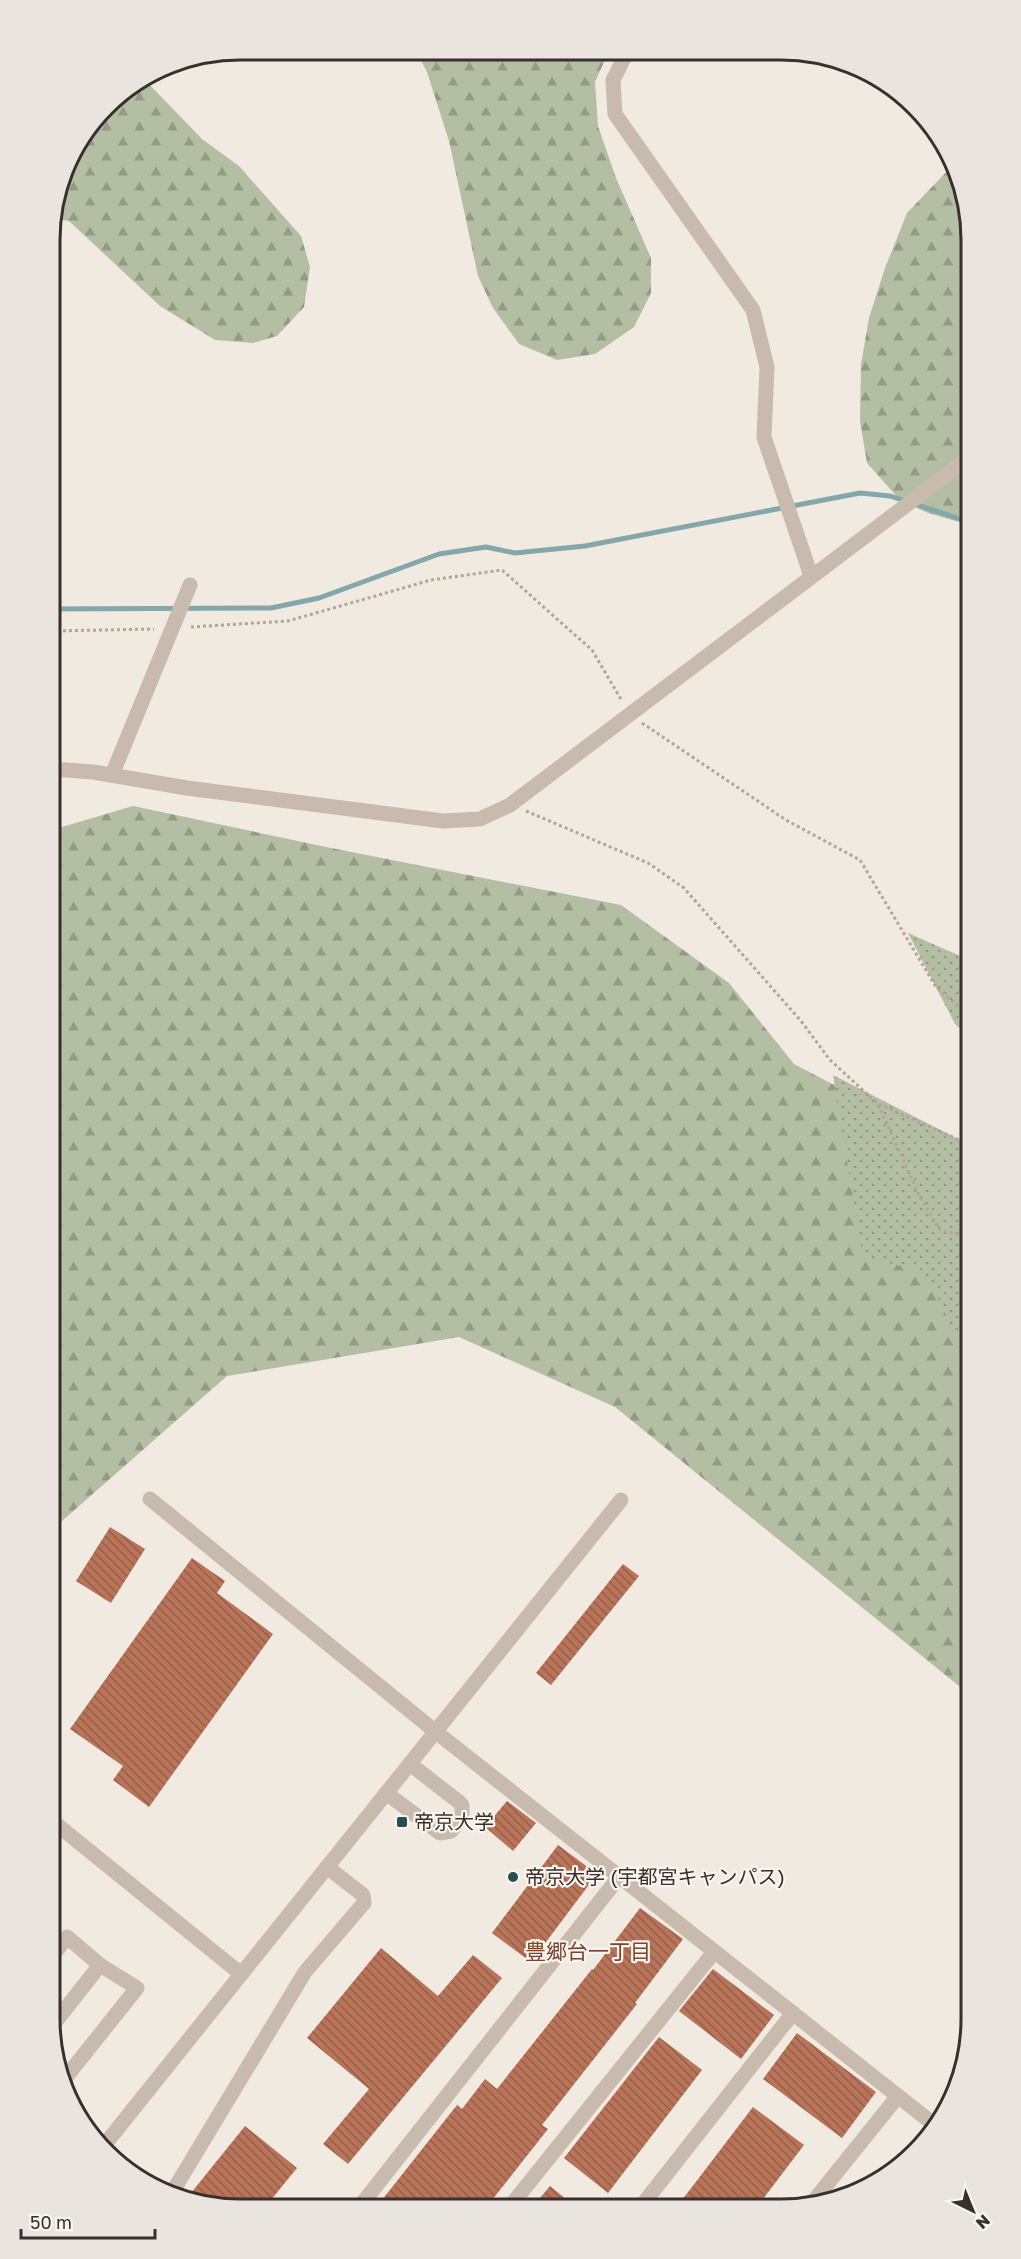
<svg xmlns="http://www.w3.org/2000/svg" width="1021" height="2259" font-family="'Golos Text','Noto Sans JP',sans-serif">
<style>
.forest{fill:url(#forest-firs)}
.park{fill:url(#park-dots)}
.lines{fill:none;stroke-linecap:round;stroke-linejoin:round}
.stream{stroke:#83a7aa;stroke-width:5}
.building{fill:url(#building-back-hatch)}
.path{stroke:#b3a598;stroke-width:3;stroke-dasharray:3 3;stroke-linecap:butt}
.minor{stroke:#c8bbae;stroke-width:15}
.poi-dot{fill:#264f54;stroke:#f9f4ed;stroke-width:2}
.labels{text-anchor:middle;stroke-width:4.5;stroke-linejoin:round;paint-order:stroke}
.poi-label{font-size:20px;fill:#37302c;stroke:#f9f4ed;text-anchor:start}
.neighbourhood-label{font-size:21px;fill:#7d442e;stroke:#f9f4ed}
.rim{fill:none;stroke:#37302c;stroke-width:3}
</style>
<defs>
<pattern id="forest-firs" width="22" height="20" patternUnits="userSpaceOnUse" patternTransform="scale(1.5)"><rect width="22" height="20" fill="#b4bea3"/><path d="M5 1l3.5 6h-7zM16 11l3.5 6h-7z" fill="#939b85"/></pattern>
<pattern id="park-dots" width="8" height="8" patternUnits="userSpaceOnUse" patternTransform="scale(1.5)"><rect width="8" height="8" fill="#b4bea3"/><path d="M2 2h.1M6 6h.1" fill="none" stroke="#939b85" stroke-width="1.8" stroke-linecap="round"/></pattern>
<pattern id="building-back-hatch" width="6" height="6" patternUnits="userSpaceOnUse" patternTransform="scale(1.5)"><rect width="6" height="6" fill="#b87358"/><path d="M-1 5l2 2M0 0l6 6M5-1l2 2" fill="none" stroke="#965f49"/></pattern>
</defs>
<rect width="100%" height="100%" fill="#f1eae1"/>
<g class="forest">
<polygon points="416,51 615,52 604,62 595,82 598,126 616,178 651,258 651,293 634,327 595,354 557,360 519,344 493,308 478,276 449,141 427,72"/>
<polygon points="144,79 202,139 239,166 301,236 310,267 304,307 277,336 253,343 215,340 160,306 69,221 53,218 69,156 114,97"/>
<polygon points="953,165 965,191 966,524 928,513 900,500 867,463 860,421 861,364 869,318 885,268 907,213"/>
<polygon points="133,806 331,848 621,905 729,983 794,1064 968,1155 970,1695 615,1407 459,1337 227,1376 54,1528 52,830"/>
</g>
<g class="park">
<polygon points="908,933 967,959 968,1036 955,1024"/>
<polygon points="833,1075 968,1144 969,1338 955,1333 924,1271 863,1258"/>
</g>
<g class="lines">
<polyline class="stream" points="51,609 271,608 319,598 439,554 486,547 515,553 585,546 860,493 890,496 966,521"/>
</g>
<g class="building">
<polygon points="110,1527 145,1549 111,1603 76,1581"/>
<polygon points="192,1558 225,1581 217,1593 273,1634 149,1807 113,1780 123,1766 70,1729"/>
<polygon points="623,1564 639,1576 551,1685 536,1673"/>
<polygon points="507,1801 536,1823 513,1851 485,1827"/>
<polygon points="558,1845 597,1874 531,1962 492,1933"/>
<polygon points="640,1908 683,1939 635,2003 637,2004 542,2125 548,2129 488,2205 378,2205 457,2105 462,2109 485,2079 497,2089 592,1969 593,1970"/>
<polygon points="381,1948 438,1996 473,1955 502,1978 348,2164 323,2144 369,2089 307,2038"/>
<polygon points="713,1969 774,2015 741,2059 679,2011"/>
<polygon points="797,2033 876,2092 842,2138 763,2079"/>
<polygon points="659,2037 702,2070 608,2193 564,2158"/>
<polygon points="753,2107 804,2145 760,2203 679,2204"/>
<polygon points="245,2126 297,2168 266,2206 203,2206 187,2198"/>
<polygon points="550,2186 572,2204 535,2204"/>
</g>
<g class="lines">
<g class="path">
<polyline points="191,627 288,621 431,580 502,570 592,650 622,701"/>
<polyline points="51,631 154,629"/>
<polyline points="642,723 786,820 860,860 936,987 968,1015"/>
<polyline points="526,811 648,863 684,888 801,1021 830,1060 878,1104 920,1197 940,1230 968,1237"/>
<polyline points="879,1104 968,1144"/>
</g>
<g class="minor">
<polyline points="627,52 613,80 615,114 753,310 767,367 764,437 811,576"/>
<polyline points="52,769 93,772 187,788 443,821 480,819 510,805 966,460"/>
<polyline points="112,775 190,585"/>
<polyline points="150,1499 436,1732 936,2126"/>
<polyline points="386,1793 440,1833 451,1831 462,1817 462,1805 459,1802 410,1764"/>
<polyline points="55,1823 241,1974"/>
<polyline points="56,1951 67,1937 100,1965 137,1988 62,2082"/>
<polyline points="56,2021 100,1965"/>
<polyline points="102,2148 621,1500"/>
<polyline points="173,2191 305,1972 364,1903 363,1895 327,1867"/>
<polyline points="812,2203 898,2096"/>
<polyline points="512,2204 714,1952"/>
<polyline points="643,2204 793,2013"/>
<polyline points="361,2205 619,1877"/>
</g>
</g>
<g class="poi-dot">
<rect x="396" y="1816" width="12" height="12" rx="3"/>
<circle cx="513" cy="1877" r="6"/>
</g>
<g class="labels">
<g class="poi-label">
<text x="414" y="1829">帝京大学</text>
<text x="525" y="1884">帝京大学 (宇都宮キャンパス)</text>
</g>
<g class="neighbourhood-label">
<text x="588" y="1959">豊郷台一丁目</text>
</g>
</g>
<path d="M0 0H1021V2259H0ZM240 60H781A180 180 0 0 1 961 240V2019A180 180 0 0 1 781 2199H240A180 180 0 0 1 60 2019V240A180 180 0 0 1 240 60Z" fill="#e9e4de" fill-rule="evenodd"/>
<path class="rim" d="M240 60H781A180 180 0 0 1 961 240V2019A180 180 0 0 1 781 2199H240A180 180 0 0 1 60 2019V240A180 180 0 0 1 240 60Z"/>
<g transform="translate(973 2211) rotate(137)" stroke="#f9f4ed" stroke-width="4.5" paint-order="stroke">
<path d="M0-4.5L10 22L0 15L-10 22Z" fill="#37302c"/>
<text y="-9" font-size="16" font-weight="bold" text-anchor="middle" fill="#37302c">N</text>
</g>
<path d="M21 2229v9h134v-9" fill="none" stroke="#37302c" stroke-width="3"/>
<text x="30" y="2229" font-size="18" fill="#37302c" stroke="#f9f4ed" stroke-width="4.5" paint-order="stroke">50 m</text>
</svg>
